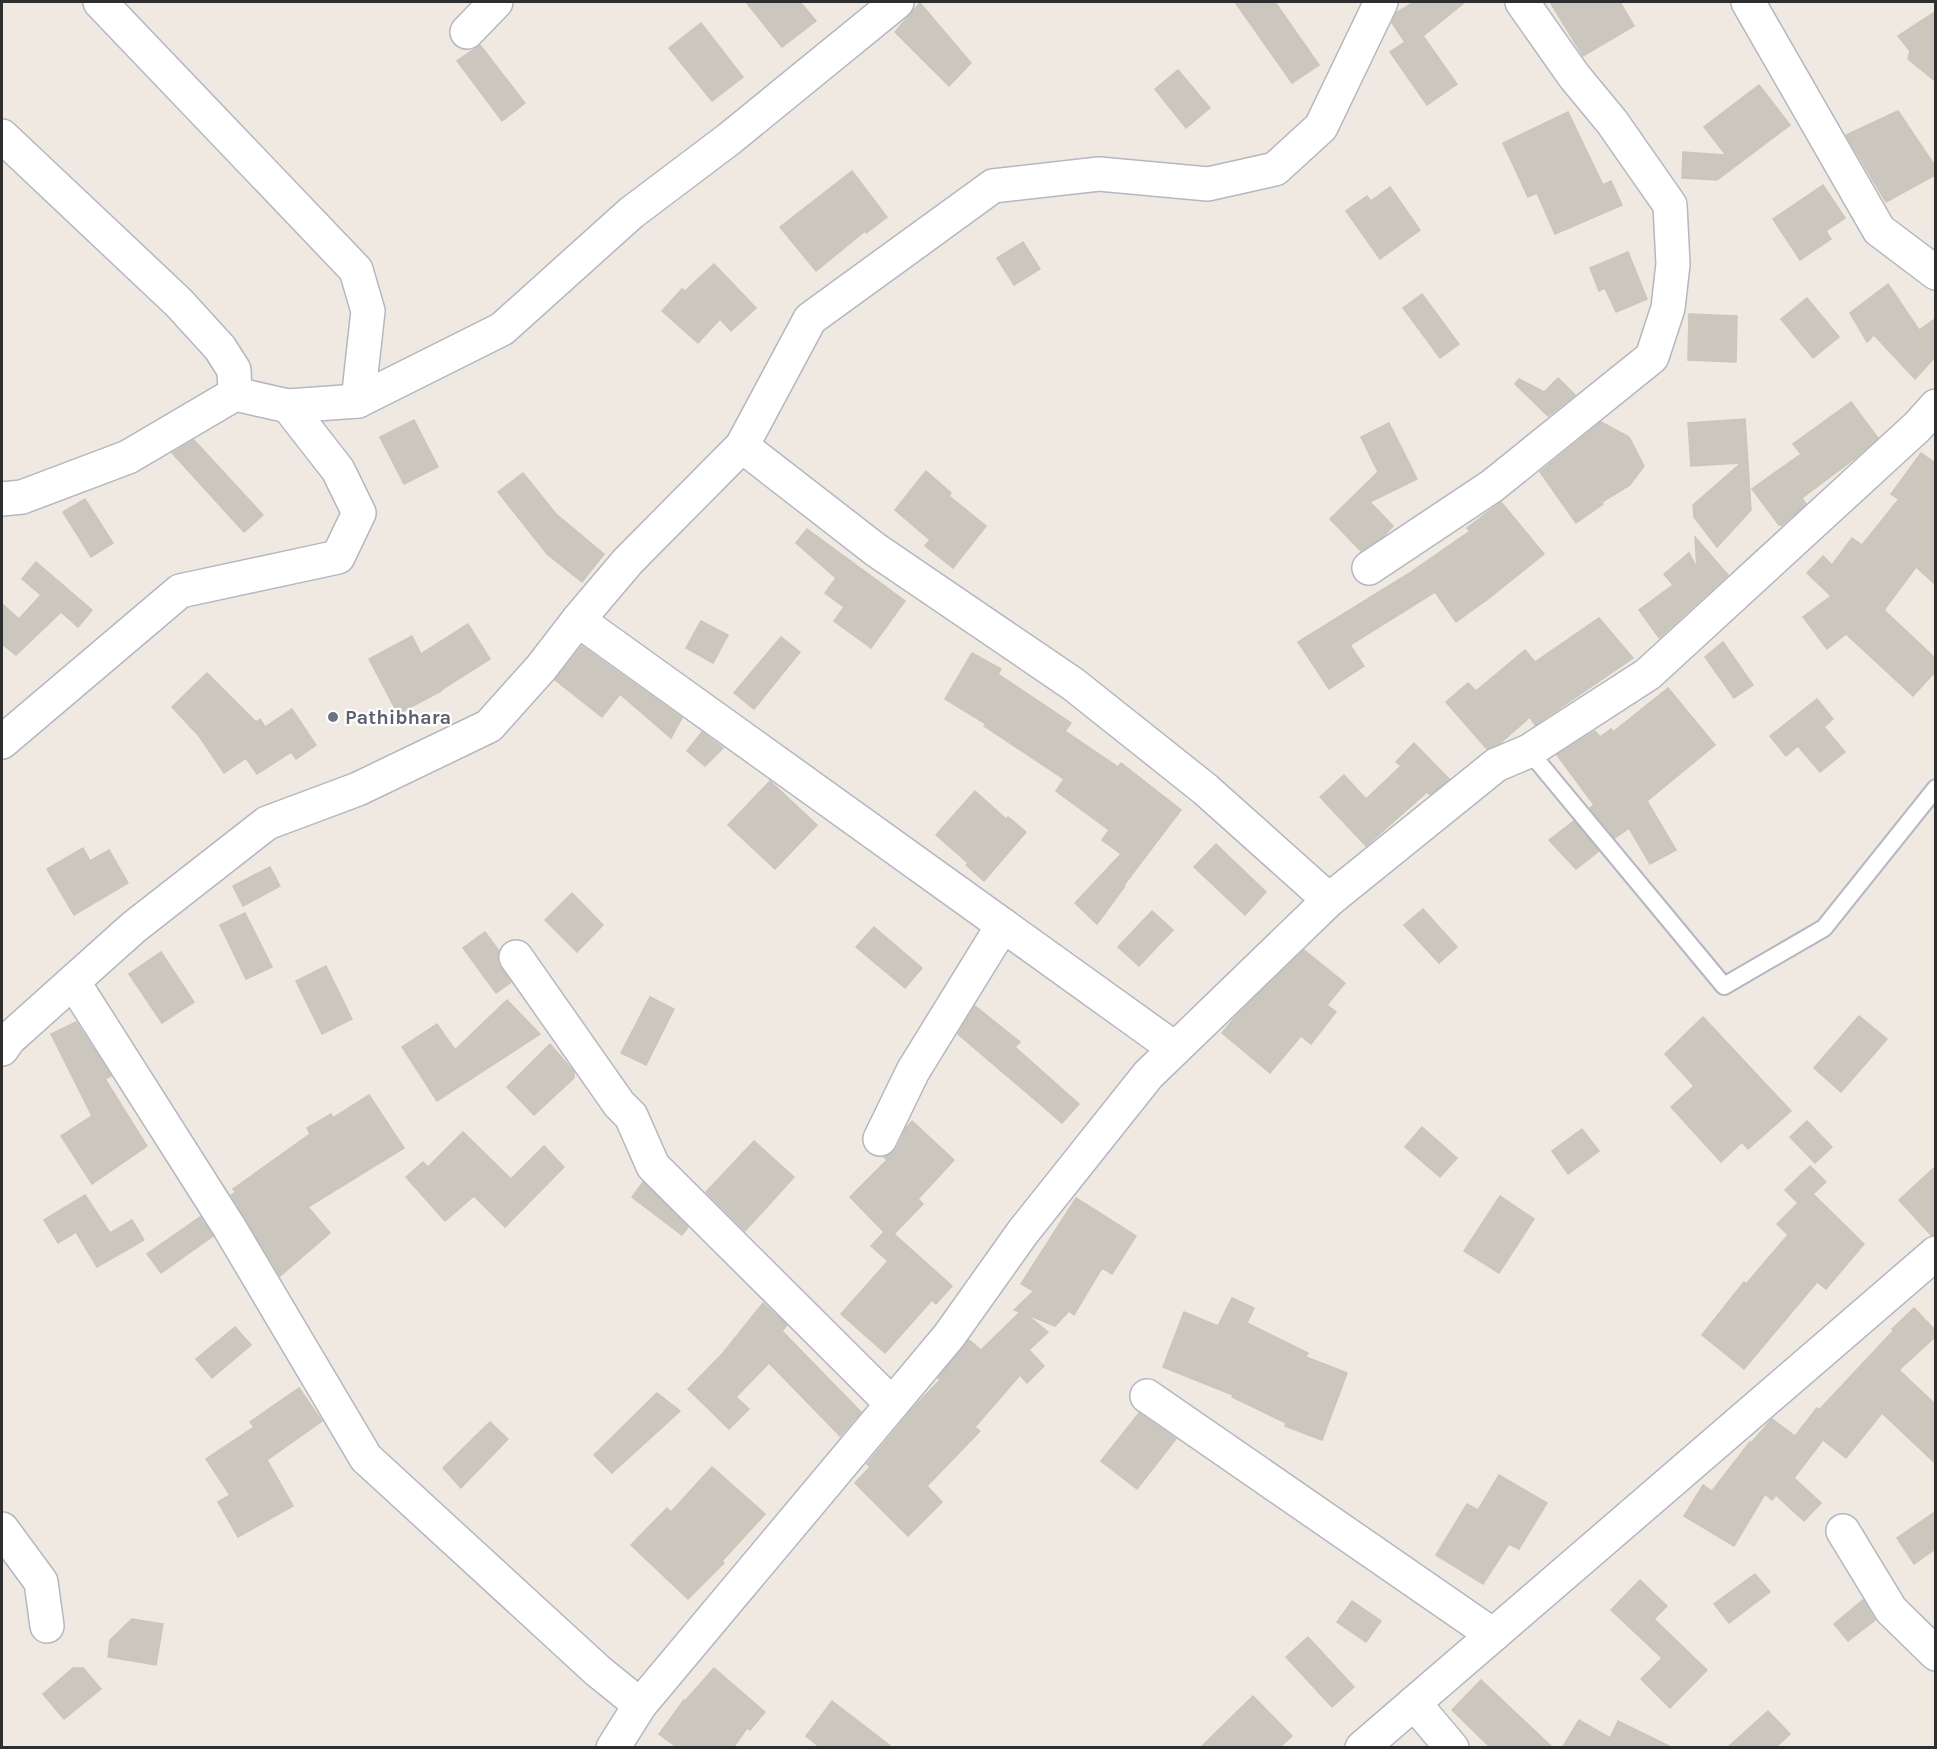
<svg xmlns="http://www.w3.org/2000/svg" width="1937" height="1749" font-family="Karla,sans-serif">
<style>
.building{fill:#cbc7bf;stroke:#cbc5ba;stroke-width:1.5}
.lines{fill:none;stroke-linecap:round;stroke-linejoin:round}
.lane-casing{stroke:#b4b7c1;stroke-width:20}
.street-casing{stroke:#b4b7c1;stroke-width:36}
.lane{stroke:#fff;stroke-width:16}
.street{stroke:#fff;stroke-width:33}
.worship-dot{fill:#6b7280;stroke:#fff;stroke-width:2}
.labels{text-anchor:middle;stroke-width:4.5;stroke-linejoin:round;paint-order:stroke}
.worship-label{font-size:20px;font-weight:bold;fill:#5b616d;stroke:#fff;text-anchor:start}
</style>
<rect width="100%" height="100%" fill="#efe9e1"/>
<g class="building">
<polygon points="746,2 800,2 816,21 782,47"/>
<polygon points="1235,2 1275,2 1319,65 1292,83"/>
<polygon points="1414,2 1465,2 1423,36 1457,84 1427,105 1390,52 1405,42 1392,23 1396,13"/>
<polygon points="1550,2 1620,2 1634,26 1583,56"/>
<polygon points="920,3 971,63 949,86 895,32"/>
<polygon points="1935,12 1935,81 1908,59 1910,51 1898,36"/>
<polygon points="701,23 743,77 712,101 669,48"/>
<polygon points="480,45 525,103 502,121 457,61"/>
<polygon points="1178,70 1210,108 1186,128 1155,89"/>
<polygon points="1759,85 1790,125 1717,180 1682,178 1683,152 1726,155 1704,127"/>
<polygon points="1898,111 1935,166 1935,175 1886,202 1846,135"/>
<polygon points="1568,112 1603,185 1611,181 1622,205 1555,234 1537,193 1528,197 1503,143"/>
<polygon points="852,171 887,217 866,233 865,231 816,271 780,227"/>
<polygon points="1823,185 1845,218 1826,231 1831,239 1800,260 1773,219"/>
<polygon points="1390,187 1420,230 1380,259 1346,211 1367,196 1371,201"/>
<polygon points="1023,242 1040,269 1014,285 997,258"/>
<polygon points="1628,252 1647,299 1616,312 1605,288 1599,291 1590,268"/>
<polygon points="714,264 756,308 731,331 720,319 698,343 662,311 682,289 685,291"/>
<polygon points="1888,284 1919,330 1935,319 1935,357 1915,379 1874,335 1867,342 1850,313"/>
<polygon points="1422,294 1459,344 1440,358 1403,308"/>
<polygon points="1807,298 1839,337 1813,358 1781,319"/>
<polygon points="1689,314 1737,316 1736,362 1688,360"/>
<polygon points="1558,378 1575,395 1548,416 1515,384 1519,379 1544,392"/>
<polygon points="1851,402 1878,438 1854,459 1802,498 1806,504 1782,525 1779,525 1752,489 1801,454 1793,444"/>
<polygon points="1745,419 1751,510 1717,547 1694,517 1693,505 1741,463 1691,466 1688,423"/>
<polygon points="414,420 438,467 404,484 380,437"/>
<polygon points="1601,422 1629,437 1644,466 1630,485 1602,502 1603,504 1576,523 1540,472"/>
<polygon points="1389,423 1417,479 1370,502 1393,526 1384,536 1361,551 1330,519 1378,472 1361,437"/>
<polygon points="194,440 263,515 244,532 172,453"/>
<polygon points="1921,453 1935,463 1935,584 1916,567 1884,610 1935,658 1935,672 1913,696 1846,634 1827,649 1803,617 1831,596 1807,573 1823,556 1832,565 1852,538 1862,545 1899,499 1891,494"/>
<polygon points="926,471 951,493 949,496 986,526 953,568 925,546 930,540 895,510"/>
<polygon points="523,473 556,514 604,554 582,582 547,554 498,492"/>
<polygon points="85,499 113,543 91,557 63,512"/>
<polygon points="1501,502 1544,554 1488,599 1456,622 1435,592 1350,645 1364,666 1329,689 1298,642 1408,574 1470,531 1467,528"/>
<polygon points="807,529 905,601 871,648 834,621 844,607 825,593 836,578 796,543"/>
<polygon points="1695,537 1728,575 1659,638 1639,610 1673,585 1664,574 1689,553 1697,568"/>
<polygon points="36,562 92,610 78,627 61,612 16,655 2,644 2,604 19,619 41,595 22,579"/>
<polygon points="1599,618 1633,658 1535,725 1530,717 1499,744 1487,749 1446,702 1468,683 1476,691 1525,650 1535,662"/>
<polygon points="701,621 728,635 713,663 686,648"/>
<polygon points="468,624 490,659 441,690 441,691 398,714 369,659 412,636 421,654"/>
<polygon points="781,637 800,652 754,709 734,693"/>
<polygon points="1723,642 1753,685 1734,698 1705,657"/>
<polygon points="582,646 682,718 671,738 620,694 602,717 555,680"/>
<polygon points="972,653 1001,669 998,674 1071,723 1065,731 1118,767 1121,763 1181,810 1124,885 1125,886 1097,924 1075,903 1121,854 1102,840 1109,830 1056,791 1064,779 984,726 986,724 945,699"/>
<polygon points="207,673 256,722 260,719 265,727 292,709 316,745 296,759 291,752 257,774 246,758 224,773 199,736 172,707"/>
<polygon points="1668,688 1715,745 1647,801 1676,850 1650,864 1629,828 1615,838 1590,808 1594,805 1557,755 1595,731 1600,737 1611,729 1613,732"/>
<polygon points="1817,699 1833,719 1824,727 1845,752 1820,772 1798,746 1786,756 1770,736"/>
<polygon points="702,732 723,748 705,766 687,751"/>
<polygon points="1414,743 1449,779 1430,795 1427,792 1366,846 1320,797 1344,775 1366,799 1401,766 1396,762"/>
<polygon points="770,781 817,825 775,869 728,825"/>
<polygon points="975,791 1006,819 1008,817 1026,832 984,881 966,865 968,863 936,835"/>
<polygon points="1574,821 1599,851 1576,869 1549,840"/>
<polygon points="1216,844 1266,892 1245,915 1194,867"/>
<polygon points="83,848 90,861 109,850 128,883 74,915 47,869"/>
<polygon points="270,867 280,886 243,906 233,886"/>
<polygon points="572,893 603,925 577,952 545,920"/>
<polygon points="1423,909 1457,947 1439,963 1404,925"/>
<polygon points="1152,911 1173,930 1139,966 1118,947"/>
<polygon points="245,913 272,967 246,979 220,925"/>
<polygon points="874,927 922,968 905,988 856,947"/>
<polygon points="485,932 499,951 497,959 500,967 511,982 496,993 463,948"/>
<polygon points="1304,950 1345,983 1327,1005 1336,1012 1311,1044 1301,1036 1270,1073 1222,1033 1237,1015"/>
<polygon points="161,952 194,1002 162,1023 129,974"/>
<polygon points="326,966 352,1019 322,1034 296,981"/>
<polygon points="650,997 674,1009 646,1065 621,1053"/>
<polygon points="507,1000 540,1034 437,1101 402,1047 437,1024 455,1050"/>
<polygon points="975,1006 1020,1042 1015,1047 1079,1104 1062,1123 958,1034"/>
<polygon points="1859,1016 1887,1039 1841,1092 1814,1068"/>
<polygon points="1703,1017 1791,1111 1748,1149 1742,1142 1721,1162 1671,1107 1694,1086 1665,1054"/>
<polygon points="76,1022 111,1076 105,1079 147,1146 92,1184 61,1136 92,1116 51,1034"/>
<polygon points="550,1044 574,1072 574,1078 534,1115 507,1087"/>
<polygon points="369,1095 404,1148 308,1207 330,1233 280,1276 231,1195 236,1192 233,1189 310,1134 307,1128 331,1114 333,1118"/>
<polygon points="912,1121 954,1160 918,1199 923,1204 894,1234 952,1286 936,1304 932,1300 885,1353 841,1314 888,1261 871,1246 884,1232 850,1197 887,1160 884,1157 891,1154 897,1148 906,1128"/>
<polygon points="1807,1121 1832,1147 1815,1163 1790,1137"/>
<polygon points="1422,1127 1457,1158 1440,1177 1405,1147"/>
<polygon points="1582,1129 1599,1151 1568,1174 1552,1151"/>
<polygon points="463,1132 511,1179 544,1146 564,1167 505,1227 474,1196 445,1221 406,1177 423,1162 428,1167"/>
<polygon points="754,1141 794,1177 745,1231 706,1192"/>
<polygon points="1810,1166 1826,1182 1813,1194 1864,1244 1826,1289 1817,1282 1744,1369 1702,1335 1744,1282 1746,1284 1788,1235 1777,1224 1798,1203 1785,1190"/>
<polygon points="1935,1167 1935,1235 1931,1235 1899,1200"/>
<polygon points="643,1182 688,1227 682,1235 632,1197"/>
<polygon points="85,1195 110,1233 132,1220 144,1240 97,1267 76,1232 58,1243 44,1220"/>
<polygon points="1500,1196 1534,1219 1499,1273 1464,1251"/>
<polygon points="1076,1198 1136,1236 1112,1274 1102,1268 1074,1315 1069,1311 1055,1326 1026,1314 1048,1332 1029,1350 1044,1366 1027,1383 1020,1375 975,1427 980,1431 927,1486 942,1502 908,1536 855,1483 870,1467 867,1464 914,1407 940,1380 938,1378 969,1340 981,1350 1020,1312 1014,1310 1034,1291 1021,1284"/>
<polygon points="200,1217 213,1236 161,1273 147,1254"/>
<polygon points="1232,1298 1254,1308 1247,1323 1308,1353 1306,1357 1347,1373 1322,1440 1285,1426 1286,1423 1232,1397 1233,1395 1163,1367 1184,1312 1218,1326"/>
<polygon points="763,1303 787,1325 782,1331 861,1412 840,1436 769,1363 736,1397 749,1409 729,1429 688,1389 723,1353"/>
<polygon points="1914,1308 1935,1330 1935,1337 1899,1370 1935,1404 1935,1463 1882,1413 1846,1458 1823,1440 1794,1478 1821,1503 1804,1521 1776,1495 1772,1500 1765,1494 1734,1546 1684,1516 1703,1485 1712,1491 1750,1442 1751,1443 1772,1419 1795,1436 1817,1408 1819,1410 1894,1330 1892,1329"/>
<polygon points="235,1327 251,1345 212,1378 196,1359"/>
<polygon points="299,1388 322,1421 267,1460 293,1506 238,1537 218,1502 230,1495 206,1459 254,1427 250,1422"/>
<polygon points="657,1393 680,1411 612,1473 594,1455"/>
<polygon points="1139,1413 1176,1439 1137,1489 1101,1461"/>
<polygon points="490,1422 508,1439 461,1488 443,1468"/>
<polygon points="712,1467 765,1514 722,1561 724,1563 688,1599 631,1545 667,1508 671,1512"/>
<polygon points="1499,1475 1547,1503 1519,1549 1509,1544 1483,1584 1436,1555 1467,1504 1478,1510"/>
<polygon points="1935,1512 1935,1549 1914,1564 1897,1538"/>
<polygon points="1755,1574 1770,1592 1729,1623 1714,1604"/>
<polygon points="1640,1580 1667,1606 1654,1619 1707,1670 1670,1708 1641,1679 1662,1658 1611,1610"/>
<polygon points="1863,1600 1875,1620 1848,1641 1834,1624"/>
<polygon points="1352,1601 1381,1621 1366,1642 1337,1622"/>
<polygon points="132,1619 163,1624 156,1665 108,1657 110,1640"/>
<polygon points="1308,1637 1354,1687 1332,1707 1286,1657"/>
<polygon points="73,1668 83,1668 101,1689 64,1719 43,1694"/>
<polygon points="714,1668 765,1712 750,1730 747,1728 733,1748 678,1748 659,1734 684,1700 685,1701"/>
<polygon points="1481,1680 1553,1748 1491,1748 1452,1710"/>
<polygon points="1253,1696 1292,1736 1279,1748 1200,1748"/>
<polygon points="832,1701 893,1748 821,1748 806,1736"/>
<polygon points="1768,1711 1790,1734 1775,1748 1727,1748"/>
<polygon points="1579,1720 1610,1738 1618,1721 1673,1748 1562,1748"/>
</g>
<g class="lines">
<defs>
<polyline id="lane" points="1529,751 1724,986 1824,928 1936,788"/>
<g id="street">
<polyline points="100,2 356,270 368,311 358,401"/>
<polyline points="1748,2 1879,230 1936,273"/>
<polyline points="467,32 496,2"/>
<polyline points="2,136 179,303 220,348 234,370 235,394"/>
<polyline points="742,446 876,550 1073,684 1205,789 1329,900"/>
<polyline points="2,499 22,497 128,457 235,394 288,406 358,401 502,329 631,213 729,139 897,2"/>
<polyline points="1369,568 1492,486 1652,357 1668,308 1673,264 1670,205 1612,122 1574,76 1522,2"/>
<polyline points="578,620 1174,1048"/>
<polyline points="2,742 180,591 338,557 359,513 338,470 288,406"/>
<polyline points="516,957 619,1104 631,1116 653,1166 892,1404"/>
<polyline points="74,983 229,1227 366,1458 598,1671 640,1705"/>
<polyline points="2,1049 9,1039 134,927 267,823 358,789 489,726 541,668 578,620 628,561 742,446 810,319 993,186 1099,174 1208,184 1275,169 1321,127 1381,2"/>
<polyline points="880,1139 913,1071 1003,925"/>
<polyline points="1147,1396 1493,1635"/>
<polyline points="2,1529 41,1582 47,1626"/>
<polyline points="1843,1531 1891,1610 1936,1654"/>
<polyline points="1414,1703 1452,1748"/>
<polyline points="613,1748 640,1705 949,1336 1023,1232 1148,1075 1329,900 1496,765 1529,751 1648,674 1917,427 1936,406"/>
<polyline points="1362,1748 1936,1253"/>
</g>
</defs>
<use href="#lane" class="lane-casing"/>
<use href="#street" class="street-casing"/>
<use href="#lane" class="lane"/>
<use href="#street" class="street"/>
</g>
<circle class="worship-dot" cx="333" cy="717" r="6"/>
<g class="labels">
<g class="worship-label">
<text x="345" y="724">Pathibhara</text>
</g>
</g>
<rect width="1937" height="1749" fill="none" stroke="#2e2e2e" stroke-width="6"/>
</svg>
